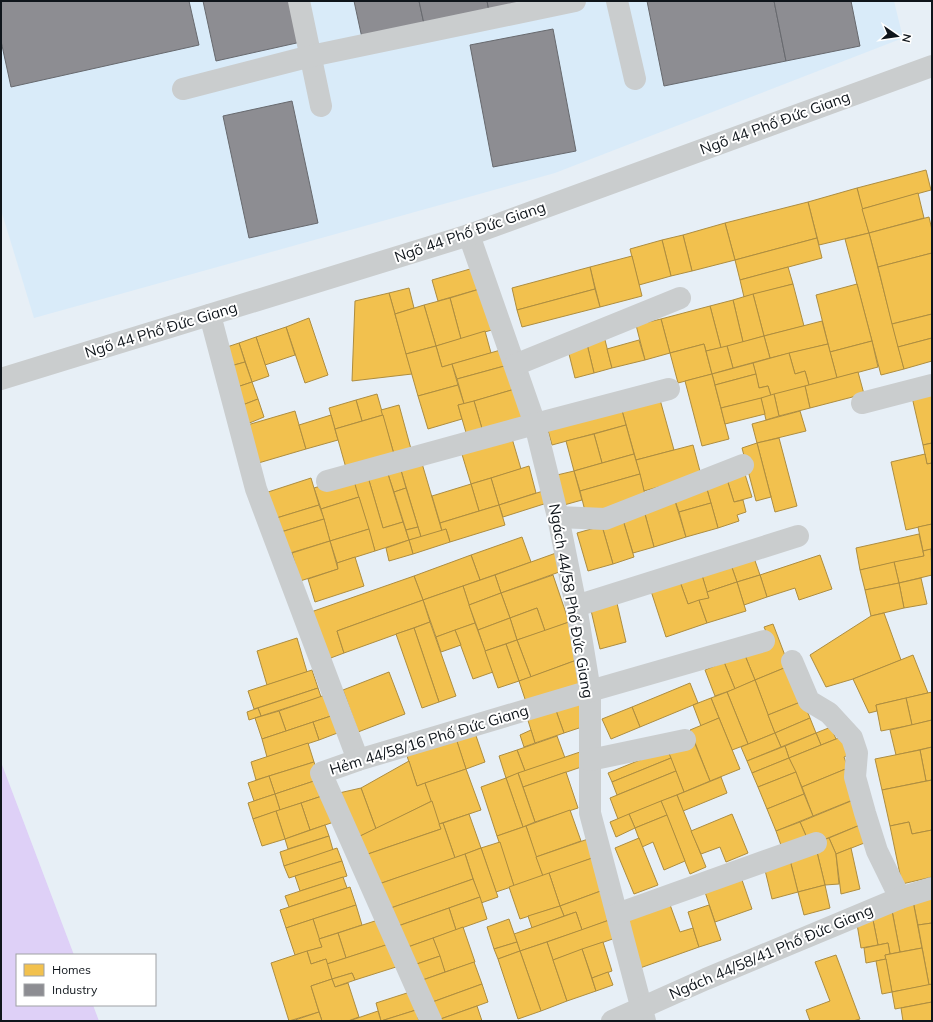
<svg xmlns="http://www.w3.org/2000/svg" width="933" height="1022" font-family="Mulish,sans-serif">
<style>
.built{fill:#d9ebf9}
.green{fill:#ded0f7}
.homes{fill:#f2c14e;stroke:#ae8d3f}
.industry{fill:#8d8d92;stroke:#67696e}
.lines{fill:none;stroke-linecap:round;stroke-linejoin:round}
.minor{stroke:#cacdce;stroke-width:22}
.labels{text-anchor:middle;stroke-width:4;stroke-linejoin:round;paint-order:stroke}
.street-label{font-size:15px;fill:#0f151b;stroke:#fff}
</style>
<rect width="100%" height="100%" fill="#e7eff6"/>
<polygon class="built" points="1,1 894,1 903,38 555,173 34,318 1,210"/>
<polygon class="green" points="1,762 74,955 17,955 17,1005 93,1005 99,1021 1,1021"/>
<g class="homes">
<polygon points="926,170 931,190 862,209 857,188"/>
<polygon points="857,188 869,233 819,245 808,202"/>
<polygon points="918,193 924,218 869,233 862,209"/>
<polygon points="808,202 817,238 735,260 725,223"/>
<polygon points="929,217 932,230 932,253 878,267 869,233"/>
<polygon points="725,223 735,260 692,271 683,235"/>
<polygon points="869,233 904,369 881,375 845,239"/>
<polygon points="683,235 692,271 671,276 662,240"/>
<polygon points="817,238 822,258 740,280 735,260"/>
<polygon points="662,240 671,276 639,285 630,249"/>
<polygon points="932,253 932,314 892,324 878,267"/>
<polygon points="632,256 642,296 600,307 590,267"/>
<polygon points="477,267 483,288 438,301 432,280"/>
<polygon points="590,267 595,289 517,310 512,288"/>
<polygon points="788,267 793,284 744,297 740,280"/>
<polygon points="793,284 804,326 764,336 753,294"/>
<polygon points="857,284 872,341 830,352 816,295"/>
<polygon points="409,288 414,308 395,314 389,293"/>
<polygon points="483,288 495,329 461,339 450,298"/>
<polygon points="595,289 600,307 522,327 517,310"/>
<polygon points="389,293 412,374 352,381 355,301"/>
<polygon points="753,294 764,336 743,342 733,300"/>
<polygon points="450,298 461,339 436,346 424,305"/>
<polygon points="733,300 743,342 721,348 710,306"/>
<polygon points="424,305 436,346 406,354 395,314"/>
<polygon points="710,306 721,348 706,351 704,344 670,353 661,319"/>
<polygon points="932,314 932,338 898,347 892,324"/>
<polygon points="309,318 328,375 305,383 286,327"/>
<polygon points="661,319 670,353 645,360 636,325"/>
<polygon points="822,321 828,344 770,358 764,336"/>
<polygon points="286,327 295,355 265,365 256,337"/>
<polygon points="485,331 491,353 442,367 436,346"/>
<polygon points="604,336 612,368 594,373 586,340"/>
<polygon points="764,336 770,358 733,368 727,346"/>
<polygon points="256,337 269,376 252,382 239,343"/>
<polygon points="932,338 932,361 904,369 898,347"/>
<polygon points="586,340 594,373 575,378 567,346"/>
<polygon points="639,340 645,360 612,368 607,349"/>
<polygon points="872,341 878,367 837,378 830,352"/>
<polygon points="239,343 245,362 227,367 221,349"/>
<polygon points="704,344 712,374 678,383 670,353"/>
<polygon points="828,344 837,378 809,385 805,371 795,374 789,353"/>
<polygon points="436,346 442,367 452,364 458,385 418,396 406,354"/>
<polygon points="727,346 733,368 712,374 706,351"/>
<polygon points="504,349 508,365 457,379 452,364"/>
<polygon points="789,353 795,374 805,371 809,385 771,396 768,386 759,388 753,363"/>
<polygon points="245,362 252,382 234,388 227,367"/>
<polygon points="753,363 756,374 715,385 712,374"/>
<polygon points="508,365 515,389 464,404 457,379"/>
<polygon points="858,372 864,394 810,408 805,386"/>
<polygon points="712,374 729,439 702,446 685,381"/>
<polygon points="756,374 759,388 768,386 771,396 721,408 715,385"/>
<polygon points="252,382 258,399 240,406 234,388"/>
<polygon points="458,385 464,404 458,405 462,419 428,429 418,396"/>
<polygon points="805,386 810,408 779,416 774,394"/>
<polygon points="515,389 524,420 483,432 474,401"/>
<polygon points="932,393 932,443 923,445 912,397"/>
<polygon points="377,394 383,415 362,421 356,400"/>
<polygon points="774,394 779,416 766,420 761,398"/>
<polygon points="659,396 674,450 636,460 621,407"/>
<polygon points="761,398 765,414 725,424 721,408"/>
<polygon points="258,399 264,417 247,424 240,406"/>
<polygon points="356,400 362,421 335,429 329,408"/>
<polygon points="474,401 483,432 467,436 458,405"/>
<polygon points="399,405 411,449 394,454 381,410"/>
<polygon points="621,407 626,425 552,445 547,427"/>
<polygon points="295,411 306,449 255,464 244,426"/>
<polygon points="800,411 806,431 757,443 752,424"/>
<polygon points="331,415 338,440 306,449 299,425"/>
<polygon points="383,415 395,458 346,468 335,429"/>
<polygon points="626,425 634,454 602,463 594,434"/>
<polygon points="594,434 602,463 574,471 566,441"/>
<polygon points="511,435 521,469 471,484 461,451"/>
<polygon points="779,438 797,506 775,512 757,443"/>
<polygon points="757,443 771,497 756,501 742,448"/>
<polygon points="932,443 932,463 927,464 923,445"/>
<polygon points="693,445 701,475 644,491 636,460"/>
<polygon points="634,454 640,474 580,491 574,471"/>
<polygon points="925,454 927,464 932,463 932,524 906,530 891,462"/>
<polygon points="421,460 442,531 421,537 400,467"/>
<polygon points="529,466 536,493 499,505 491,478"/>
<polygon points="400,467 406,488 394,492 387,471"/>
<polygon points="387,471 403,522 383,528 368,477"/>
<polygon points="574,471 582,500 564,505 557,475"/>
<polygon points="744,471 752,497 734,502 726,476"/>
<polygon points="640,474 646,499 586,515 580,491"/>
<polygon points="353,476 359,497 321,509 314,488"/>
<polygon points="726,476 734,502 743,500 746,512 737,515 739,521 718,528 705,482"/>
<polygon points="368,477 383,528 403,522 409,540 375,551 354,481"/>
<polygon points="311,478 319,505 270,520 262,494"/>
<polygon points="491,478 499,505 479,511 471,484"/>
<polygon points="471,484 479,511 440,523 432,496"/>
<polygon points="706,486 711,503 679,512 674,498"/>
<polygon points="406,488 418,527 406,530 394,492"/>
<polygon points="543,491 547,503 503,517 499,505"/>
<polygon points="359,497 369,529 330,541 321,509"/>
<polygon points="674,498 686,537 654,547 643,507"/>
<polygon points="711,503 718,528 686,537 679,512"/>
<polygon points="319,505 324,519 274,534 270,520"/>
<polygon points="499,505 505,525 450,542 446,529 442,531 440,523"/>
<polygon points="643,507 654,547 633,553 623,520"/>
<polygon points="324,519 330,541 287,554 281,532"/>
<polygon points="623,520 634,557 613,564 602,526"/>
<polygon points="932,524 932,549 923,551 918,527"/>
<polygon points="602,526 613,564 588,571 577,533"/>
<polygon points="418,527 421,537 409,540 406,530"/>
<polygon points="369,529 375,551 337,563 330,541"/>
<polygon points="446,529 450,542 413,554 409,540"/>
<polygon points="919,534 924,556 860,570 856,548"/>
<polygon points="522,537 531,562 480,580 471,555"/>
<polygon points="409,540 413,554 389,561 386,548"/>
<polygon points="330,541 338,569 300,581 292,553"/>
<polygon points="931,549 932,575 899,583 894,562 924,556 923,551"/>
<polygon points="556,553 562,571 501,593 495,575"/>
<polygon points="471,555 480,580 423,600 414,576"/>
<polygon points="753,555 760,575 737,582 730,562"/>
<polygon points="820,555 832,589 799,600 795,588 767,597 760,575"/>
<polygon points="355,557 364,586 315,602 308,579 338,569 337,563"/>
<polygon points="730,562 737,582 707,592 701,572"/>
<polygon points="894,562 899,583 865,590 860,570"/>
<polygon points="701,572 709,598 688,604 679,579"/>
<polygon points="495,575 501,593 469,605 463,586"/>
<polygon points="553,575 569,622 545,631 537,608 510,618 501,593"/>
<polygon points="760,575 767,597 744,605 737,582"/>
<polygon points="414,576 423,600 337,631 344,653 328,659 311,612"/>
<polygon points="921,578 927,604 904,608 899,583"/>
<polygon points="679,579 688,604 699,600 707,623 666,637 650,588"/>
<polygon points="737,582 746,611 707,623 699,600 709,598 707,592"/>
<polygon points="899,583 904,608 871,616 865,590"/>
<polygon points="463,586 475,623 436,637 423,600"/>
<polygon points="501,593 510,618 478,630 469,605"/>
<polygon points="616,599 626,642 600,649 590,606"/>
<polygon points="423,600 430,622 344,653 337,631"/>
<polygon points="537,608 545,631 517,640 510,618"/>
<polygon points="884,613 901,660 853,679 826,687 810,655 871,616"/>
<polygon points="510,618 517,640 485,651 478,630"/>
<polygon points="430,622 456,696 439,702 414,628"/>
<polygon points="569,622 582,658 531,677 517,640"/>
<polygon points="475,623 493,672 473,679 455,630"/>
<polygon points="773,624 789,666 755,680 744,653 771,643 764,627"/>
<polygon points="414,628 439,702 422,708 396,634"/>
<polygon points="455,630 461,645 441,652 436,637"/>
<polygon points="297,638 307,672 267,685 257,651"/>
<polygon points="517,640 531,677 519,681 506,644"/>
<polygon points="506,644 519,681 498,688 485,651"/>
<polygon points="744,653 755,680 735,689 724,662"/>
<polygon points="913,655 928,693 876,705 877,711 869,713 853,679"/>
<polygon points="574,661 583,686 527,705 519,681"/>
<polygon points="724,662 735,689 715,696 705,670"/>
<polygon points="789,666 803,701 768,715 755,680"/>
<polygon points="312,670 318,688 254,709 248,691"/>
<polygon points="389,672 405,714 358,732 343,690"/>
<polygon points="755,680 775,733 748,744 727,692"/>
<polygon points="690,683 698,703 640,727 632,707"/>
<polygon points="318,688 321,697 261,716 258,708"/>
<polygon points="727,692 748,744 732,750 711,698"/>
<polygon points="932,692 932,720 912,725 906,698"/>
<polygon points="328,694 334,715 286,731 279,711"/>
<polygon points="578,696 588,725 564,733 554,705"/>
<polygon points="711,698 719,718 701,726 693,705"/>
<polygon points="906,698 912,725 881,731 876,705"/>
<polygon points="803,701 810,718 775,733 768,715"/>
<polygon points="554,705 564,733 535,743 526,714"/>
<polygon points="632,707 640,727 611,739 602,719"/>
<polygon points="258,708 261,716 249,720 247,712"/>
<polygon points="279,711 286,731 262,739 255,718"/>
<polygon points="334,715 340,732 319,740 313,722"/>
<polygon points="719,718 740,769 710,781 690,730"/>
<polygon points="810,718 816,733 781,747 775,733"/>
<polygon points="932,720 932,747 896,755 890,730"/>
<polygon points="313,722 319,740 267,757 262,739"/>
<polygon points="831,727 836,739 821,745 816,733"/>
<polygon points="474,730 485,762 466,769 455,736"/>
<polygon points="531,730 535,743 524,747 520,735"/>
<polygon points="454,732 466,769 417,786 405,750"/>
<polygon points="775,733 781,747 747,761 741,747"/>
<polygon points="816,733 821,745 789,758 785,746"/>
<polygon points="846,735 853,753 844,757 848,768 802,787 789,758"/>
<polygon points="557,736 565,758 525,771 517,750"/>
<polygon points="693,739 710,781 684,792 667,749"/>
<polygon points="308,743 314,762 256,780 251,762"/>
<polygon points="785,746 789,758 752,773 747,761"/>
<polygon points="932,747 932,780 926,781 920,750"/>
<polygon points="667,749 671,758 612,782 608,773"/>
<polygon points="517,750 525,771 506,778 499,756"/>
<polygon points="920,750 926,781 882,790 875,759"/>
<polygon points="583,751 587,765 523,787 518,773"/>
<polygon points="671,758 676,771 617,795 612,782"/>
<polygon points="789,758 796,772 758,787 752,773"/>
<polygon points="409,761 417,786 425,783 432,801 376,829 361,788"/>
<polygon points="314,762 320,779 275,794 269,776"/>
<polygon points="848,768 860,797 813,816 802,787"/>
<polygon points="466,769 481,810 439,824 425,783"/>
<polygon points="676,771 684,792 618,819 610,798"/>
<polygon points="566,772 578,808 535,822 523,787"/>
<polygon points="796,772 804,794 767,809 758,787"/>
<polygon points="518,773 535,822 523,827 506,778"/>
<polygon points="269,776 275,794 254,801 248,783"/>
<polygon points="721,777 727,793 683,811 677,795"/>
<polygon points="506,778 523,827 497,836 481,787"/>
<polygon points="320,779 325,795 280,810 275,794"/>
<polygon points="932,780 932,830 912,834 909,822 890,826 882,790"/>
<polygon points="361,788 376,829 358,837 339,793"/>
<polygon points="275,794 280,810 253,819 248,803"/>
<polygon points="804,794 813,816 776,831 767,809"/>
<polygon points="325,795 334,822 310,830 301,803"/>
<polygon points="677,795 706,867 690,874 661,801"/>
<polygon points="856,799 865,823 823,840 807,838 800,822"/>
<polygon points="432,801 441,829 365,855 358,837"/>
<polygon points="661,801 667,815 635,828 629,814"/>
<polygon points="301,803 310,830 285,839 276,811"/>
<polygon points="570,810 581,841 536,857 526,826"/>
<polygon points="276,811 285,839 262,846 253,819"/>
<polygon points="469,814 481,848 455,858 443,823"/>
<polygon points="629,814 635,828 616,837 610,822"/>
<polygon points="732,814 748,853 726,862 720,847 701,854 691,831"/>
<polygon points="667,815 685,861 664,870 653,842 642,847 635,828"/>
<polygon points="800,822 807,838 782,848 776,831"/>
<polygon points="909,822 912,834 932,830 932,877 902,884 890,826"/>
<polygon points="443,823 455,858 376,885 365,855 441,829 439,824"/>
<polygon points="865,823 872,840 836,854 829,838"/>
<polygon points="325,825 329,836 288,849 285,839"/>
<polygon points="526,826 543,876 514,886 497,836"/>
<polygon points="329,836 333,850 284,866 280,852"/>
<polygon points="591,838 598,856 543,876 536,857"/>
<polygon points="639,838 658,885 634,894 615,848"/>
<polygon points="829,838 836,854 839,884 825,885 816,848 823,840"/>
<polygon points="500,842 514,886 496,892 481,848"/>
<polygon points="337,848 342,861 289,878 284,866"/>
<polygon points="481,848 498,897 481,903 465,854"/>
<polygon points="816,848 825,885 798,892 790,860"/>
<polygon points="851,848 860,889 841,894 836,854"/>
<polygon points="465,854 473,879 388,909 376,885"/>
<polygon points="598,856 609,888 560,906 549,873"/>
<polygon points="790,860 798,892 772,899 764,866"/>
<polygon points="342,861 347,876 300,891 295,876"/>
<polygon points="549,873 560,906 520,919 509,887"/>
<polygon points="343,877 347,888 289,907 285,896"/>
<polygon points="473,879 480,897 398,926 388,909"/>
<polygon points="742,880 752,909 715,922 705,892"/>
<polygon points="825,885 830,908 804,915 798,892"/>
<polygon points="350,887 356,905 286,928 280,910"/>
<polygon points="609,888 615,918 582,930 576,912 564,916 560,906"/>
<polygon points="932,893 932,923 918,925 913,901"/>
<polygon points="480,897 487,919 456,930 449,908"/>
<polygon points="913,901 922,948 900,952 891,905"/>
<polygon points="669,902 680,932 693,928 699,947 640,968 623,917"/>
<polygon points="356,905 362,925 319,939 313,919"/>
<polygon points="709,905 721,940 699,947 688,912"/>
<polygon points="560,906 564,916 532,928 528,916"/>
<polygon points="449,908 456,930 405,948 398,926"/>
<polygon points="892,911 900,952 890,954 888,943 878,945 872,915"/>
<polygon points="576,912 582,930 520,951 514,934"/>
<polygon points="872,915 878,945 861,948 856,918"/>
<polygon points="615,918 621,936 553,960 547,942"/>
<polygon points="313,919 322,947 295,955 286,928"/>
<polygon points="381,919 389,944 346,958 338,933"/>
<polygon points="509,919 517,942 494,949 487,927"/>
<polygon points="932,923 932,984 929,985 918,925"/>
<polygon points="463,927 475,962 445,972 433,938"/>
<polygon points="338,933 346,958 327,964 326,959 311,964 307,951 322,947 319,939"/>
<polygon points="433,938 440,956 411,966 405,948"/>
<polygon points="517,942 520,951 498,959 494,949"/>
<polygon points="547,942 567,1001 541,1011 520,951"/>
<polygon points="603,942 612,971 592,978 582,949"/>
<polygon points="888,943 890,954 885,955 886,959 866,963 864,948"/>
<polygon points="389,944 396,967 355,980 352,973 332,979 327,964"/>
<polygon points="922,948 929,985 892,992 885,955"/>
<polygon points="582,949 596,991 567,1001 553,960"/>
<polygon points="307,951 311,964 326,959 332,979 311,986 319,1012 289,1021 271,963"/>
<polygon points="520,951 541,1011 518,1019 498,959"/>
<polygon points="836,955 860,1019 853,1021 810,1021 806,1010 830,1001 815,962"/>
<polygon points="440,956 445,972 417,982 411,966"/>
<polygon points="886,959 892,992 882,994 876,961"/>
<polygon points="474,962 482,984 424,1005 417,982"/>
<polygon points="608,972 613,985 596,991 592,978"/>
<polygon points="352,973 355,980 335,987 332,979"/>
<polygon points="332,979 335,987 348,983 359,1017 348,1021 322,1021 311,986"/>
<polygon points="482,984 488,1002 435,1021 427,1004"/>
<polygon points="932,984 932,1002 895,1009 892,992"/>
<polygon points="410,992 416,1010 381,1021 376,1003"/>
<polygon points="932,1002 932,1021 903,1021 901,1008"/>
<polygon points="477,1006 482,1021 435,1021"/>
<polygon points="416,1010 419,1021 381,1021"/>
<polygon points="378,1011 381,1021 349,1021"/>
<polygon points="319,1012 322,1021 292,1021"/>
</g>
<g class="industry">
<polygon points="1,1 189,1 199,45 11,87 1,41"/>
<polygon points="203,1 292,1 301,42 216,61"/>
<polygon points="354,1 419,1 424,24 362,38"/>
<polygon points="419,1 487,1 489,11 424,24"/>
<polygon points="487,1 534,1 489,11"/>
<polygon points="647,1 774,1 786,61 664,86"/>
<polygon points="774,1 851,1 860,46 786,61"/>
<polygon points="553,29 576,151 493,167 470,45"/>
<polygon points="292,101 318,223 249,238 223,116"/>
</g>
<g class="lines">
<g class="minor">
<polyline points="299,1 321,106"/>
<polyline points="617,1 635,79"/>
<polyline points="183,89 311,56 575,1"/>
<polyline points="469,235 535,424 558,517 576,606 590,691 590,813 645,1021"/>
<polyline points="210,315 256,489 358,760"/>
<polyline points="515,365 680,298"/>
<polyline points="1,379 469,235 932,66"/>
<polyline points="862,403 932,385"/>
<polyline points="327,481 535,424 669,389"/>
<polyline points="558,517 605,519 743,465"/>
<polyline points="576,606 798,536"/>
<polyline points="792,661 809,701 829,713 852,738 857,753 855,777 865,813 877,851 900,898"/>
<polyline points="590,760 685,740"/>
<polyline points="617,914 816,843"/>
<polyline points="431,1021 321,773 358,760 590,691 764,641"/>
<polyline points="612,1021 706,979 900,898 932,888"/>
</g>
</g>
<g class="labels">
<g class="street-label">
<text transform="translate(775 123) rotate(-20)" y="5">Ngõ 44 Phố Đức Giang</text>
<text transform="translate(470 232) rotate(-19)" y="5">Ngõ 44 Phố Đức Giang</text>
<text transform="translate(161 330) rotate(-17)" y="5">Ngõ 44 Phố Đức Giang</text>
<text transform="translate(571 601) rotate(80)" y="5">Ngách 44/58 Phố Đức Giang</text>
<text transform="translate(429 740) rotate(-17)" y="5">Hẻm 44/58/16 Phố Đức Giang</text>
<text transform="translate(771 952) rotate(-23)" y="5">Ngách 44/58/41 Phố Đức Giang</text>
</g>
</g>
<rect width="933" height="1022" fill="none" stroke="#0f151b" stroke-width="4"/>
<rect x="16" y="954" width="140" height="52" fill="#ffffff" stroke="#9fa1a4"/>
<rect x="24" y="964" width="20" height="12" fill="#f2c14e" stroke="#9fa1a4"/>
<text x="52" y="974" font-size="12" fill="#0f151b">Homes</text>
<rect x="24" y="984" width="20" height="12" fill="#8d8d92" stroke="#9fa1a4"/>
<text x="52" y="994" font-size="12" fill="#0f151b">Industry</text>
<g transform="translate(897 36) rotate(103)" stroke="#ffffff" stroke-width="3" paint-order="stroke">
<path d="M0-3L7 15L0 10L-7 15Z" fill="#0f151b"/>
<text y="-6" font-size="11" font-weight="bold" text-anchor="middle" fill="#0f151b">N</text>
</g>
</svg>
